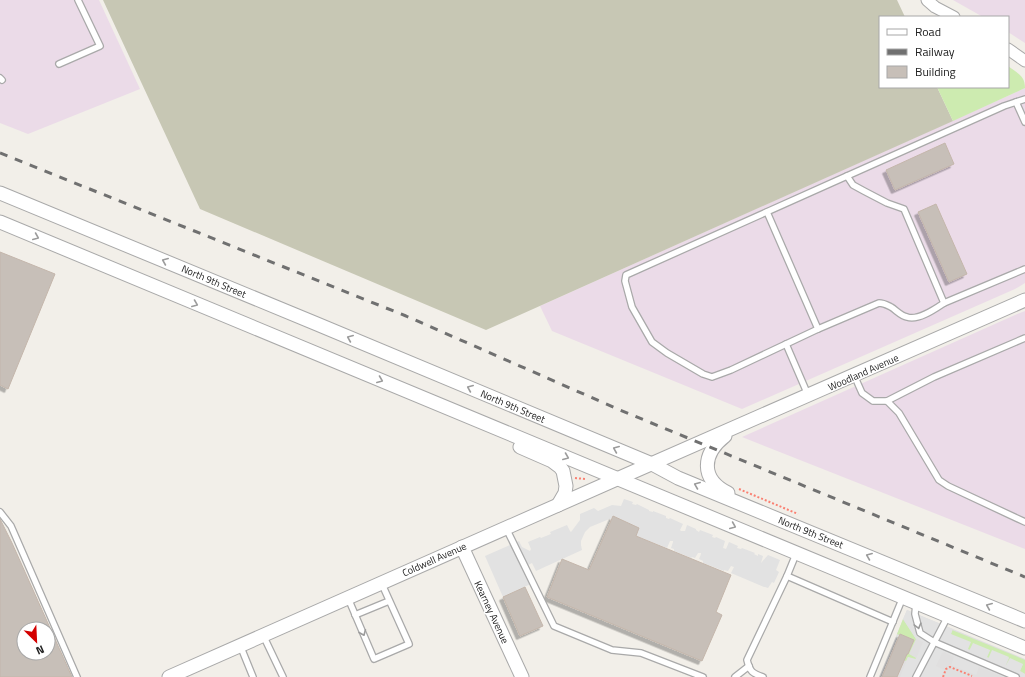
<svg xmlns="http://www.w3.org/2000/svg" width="1025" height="677" font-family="'Titillium Web',sans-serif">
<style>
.residential{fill:#e0dfdf}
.industrial{fill:#ebdbe8}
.construction{fill:#c7c7b4}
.grass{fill:#cdebb0}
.parking{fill:#e2e2e2}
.building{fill:#c7bfb8;stroke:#c4b6ab;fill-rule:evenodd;filter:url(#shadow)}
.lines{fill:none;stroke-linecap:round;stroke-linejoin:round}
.service-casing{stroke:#a9a9a9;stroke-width:8}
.minor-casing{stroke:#a9a9a9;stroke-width:13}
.tertiary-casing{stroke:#a9a9a9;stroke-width:15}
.path{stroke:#fa8072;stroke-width:2;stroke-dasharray:2 2;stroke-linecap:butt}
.service{stroke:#fff;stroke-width:5.5}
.minor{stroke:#fff;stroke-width:11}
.tertiary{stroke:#fff;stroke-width:13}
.rail{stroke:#707070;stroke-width:3;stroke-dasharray:8 8;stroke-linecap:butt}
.oneway{stroke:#9c9c9c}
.labels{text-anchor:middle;stroke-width:3;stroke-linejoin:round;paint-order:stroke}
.street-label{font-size:10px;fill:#222;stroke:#fff}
</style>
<defs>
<filter id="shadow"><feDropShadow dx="-3.5" dy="3.5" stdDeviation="0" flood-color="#0004"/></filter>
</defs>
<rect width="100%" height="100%" fill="#f2efe9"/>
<polygon class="residential" points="907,610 1025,659 1025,677 879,677"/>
<g class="industrial">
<polygon points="0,0 99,0 140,89 28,134 0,123"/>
<polygon points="953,0 1025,0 1025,43 1008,32 1008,17 983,17"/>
<polygon points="1025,88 1025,283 1015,289 742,409 552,331 540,306"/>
<polygon points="1025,311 1025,549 742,437 1015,315"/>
</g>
<polygon class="construction" points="103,0 897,0 905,17 880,17 880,87 937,87 953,121 486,330 200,209"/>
<g class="grass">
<path d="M 1008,66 C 1017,73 1025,75 1025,88 L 953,121 L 937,87 L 1008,87 Z"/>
<polygon points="903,619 916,639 909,654 916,658 915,660 908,657 906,661 904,660 907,654 908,654 914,640 900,634 899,635 897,634"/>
<polygon points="952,630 1025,660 1025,674 1020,671 1023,664 1007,666 1006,665 1009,658 988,658 987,657 990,650 969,650 951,634"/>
</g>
<g class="parking">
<polygon points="624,499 633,502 632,504 636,505 637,504 649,510 649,511 653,512 653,511 666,516 666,518 669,519 670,518 683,524 680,530 681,531 685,531 687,525 696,529 696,530 699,532 700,530 713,535 712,537 715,538 716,537 725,541 723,548 726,549 729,542 738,546 737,548 741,549 742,548 755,553 754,554 758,556 758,554 763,556 761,563 768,555 780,560 776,570 779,572 774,583 772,582 768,588 765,587 764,587 731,573 734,567 731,566 728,571 724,570 724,571 703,563 703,561 699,559 701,554 701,553 698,553 695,558 692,557 691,558 674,551 674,549 671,548 673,542 673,541 670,541 667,548 636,536 612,518 590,527 585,532 581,541 581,545 582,550 536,571 532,563 528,565 535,582 503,597 485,556 519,541 522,547 530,551 531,549 528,542 540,537 541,538 551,534 550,532 567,525 570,531 571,532 580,520 580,514 594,508 598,511 612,505 621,506"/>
<polygon points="907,610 953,629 951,634 971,642 968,649 969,650 970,649 973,643 990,650 987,657 988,658 989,657 992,650 1009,657 1006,664 1006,665 1010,658 1023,664 1020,671 1025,674 1025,677 1003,677 979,667 976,675 951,665 954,657 944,652 942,653 936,666 944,670 942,677 900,677 908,657 916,659 923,642 916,639 903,619"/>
</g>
<g class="building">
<polygon points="945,143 954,164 895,190 886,170"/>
<polygon points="936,204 967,274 949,282 918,212"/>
<polygon points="0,252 55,274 8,389 0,385"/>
<polygon points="613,516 639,528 636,536 731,575 716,612 722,615 702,661 547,597 562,559 589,570"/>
<path d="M 0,519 L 12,543 L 72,677 L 0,677 ZM 24,629 L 48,629 L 48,653 L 24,653 Z"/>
<polygon points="525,587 543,626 520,636 503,597"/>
<polygon points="900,634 914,640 908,654 907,654 897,677 882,677"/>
</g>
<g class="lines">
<defs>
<g id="service">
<polyline points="59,64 100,46 78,0"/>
<polyline points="0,78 2,80"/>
<polyline points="1025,99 1004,106 847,176 853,185 864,191 887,203 904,209 944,303 1025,269"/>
<polyline points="1016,102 1025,122"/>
<path d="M 847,176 L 626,275 L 625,281 L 632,307 L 652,342 L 667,353 L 703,374 L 712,377 L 731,370 L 818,329 L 879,303 C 884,303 887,305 891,307 C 896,310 901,316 907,317 C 918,321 935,309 944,303"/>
<polyline points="767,212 818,329"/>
<polyline points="1025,338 934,377 887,401 899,413 939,480 948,486 1025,522"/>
<polyline points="786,344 808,395"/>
<polyline points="854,375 862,393 873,401 887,401"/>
<polyline points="0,512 11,526 77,677"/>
<polyline points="506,528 554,626 612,650 641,653 703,677"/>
<polyline points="787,576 893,622"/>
<polyline points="348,598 374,659 409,644 381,582"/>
<polyline points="916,603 915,614 920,633 934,642 1016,677"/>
<polyline points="355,615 389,601"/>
<polyline points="263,635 283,677"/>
<polyline points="240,645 253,677"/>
<polyline points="735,677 749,666"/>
<path d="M 763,677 C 752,673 750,672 747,660 L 787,576 L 796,554"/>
<polyline points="870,677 903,597"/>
<polyline points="916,677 948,616"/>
</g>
<g id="minor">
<polyline points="927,0 935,7 954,17"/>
<polyline points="1008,49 1025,61"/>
</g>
<g id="tertiary">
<polyline points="0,193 317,324 652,464 678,478 1025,621"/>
<polyline points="0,222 1025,648"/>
<path d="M 725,436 C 702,454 700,479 728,493"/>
<polyline points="520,447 552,461 560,467 563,471 566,486 565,493 558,505"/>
<polyline points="462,547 522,677"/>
<path d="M 169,677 C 453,549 740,426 1025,300"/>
</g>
</defs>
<use href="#service" class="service-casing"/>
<use href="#minor" class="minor-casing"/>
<use href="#tertiary" class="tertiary-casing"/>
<g class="path">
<polyline points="575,478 585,479"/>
<polyline points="739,489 798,514"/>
<polyline points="943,677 946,669 950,667 972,676"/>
</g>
<use href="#service" class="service"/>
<use href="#minor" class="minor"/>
<use href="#tertiary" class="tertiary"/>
<polyline class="rail" points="0,153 406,316 620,410 1025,577"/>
</g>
<defs><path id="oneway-chevron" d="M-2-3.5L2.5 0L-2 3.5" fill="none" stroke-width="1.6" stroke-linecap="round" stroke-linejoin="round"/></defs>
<g class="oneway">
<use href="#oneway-chevron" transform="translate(36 237) rotate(23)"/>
<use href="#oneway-chevron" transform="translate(165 261) rotate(-157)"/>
<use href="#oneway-chevron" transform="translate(195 304) rotate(22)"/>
<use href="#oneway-chevron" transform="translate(350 338) rotate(-157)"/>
<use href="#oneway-chevron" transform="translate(380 380) rotate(22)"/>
<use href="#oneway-chevron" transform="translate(470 388) rotate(-157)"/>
<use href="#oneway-chevron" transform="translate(616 449) rotate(-157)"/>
<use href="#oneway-chevron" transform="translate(566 457) rotate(22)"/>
<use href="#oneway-chevron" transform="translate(697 485) rotate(-158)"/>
<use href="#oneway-chevron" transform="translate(733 526) rotate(23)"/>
<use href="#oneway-chevron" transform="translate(869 556) rotate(-158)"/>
<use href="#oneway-chevron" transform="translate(989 606) rotate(-157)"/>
<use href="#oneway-chevron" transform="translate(918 626) rotate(75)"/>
<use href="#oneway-chevron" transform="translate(363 633) rotate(67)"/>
</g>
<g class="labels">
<g class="street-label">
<text transform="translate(214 281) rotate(23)" y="4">North 9th Street</text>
<text transform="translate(863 372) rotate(-24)" y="4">Woodland Avenue</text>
<text transform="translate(513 406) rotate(23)" y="4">North 9th Street</text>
<text transform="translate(811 532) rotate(22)" y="4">North 9th Street</text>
<text transform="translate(434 559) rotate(-24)" y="4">Coldwell Avenue</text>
<text transform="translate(492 612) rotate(65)" y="4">Kearney Avenue</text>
</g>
</g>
<rect x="879" y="16" width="130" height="72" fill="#ffffff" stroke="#a7a7a7"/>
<rect x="887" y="29" width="20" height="6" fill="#ffffff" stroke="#a7a7a7"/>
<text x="915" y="36" font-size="12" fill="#222222">Road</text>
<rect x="887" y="49" width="20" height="6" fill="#707070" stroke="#a7a7a7"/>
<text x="915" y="56" font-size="12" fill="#222222">Railway</text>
<rect x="887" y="66" width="20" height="12" fill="#c7bfb8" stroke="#a7a7a7"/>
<text x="915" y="76" font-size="12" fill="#222222">Building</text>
<g transform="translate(36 641) rotate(156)"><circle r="19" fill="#ffffff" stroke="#a7a7a7"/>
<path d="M0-3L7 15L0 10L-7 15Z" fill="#d40000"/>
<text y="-6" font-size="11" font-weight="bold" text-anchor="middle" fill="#222222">N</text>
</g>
</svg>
